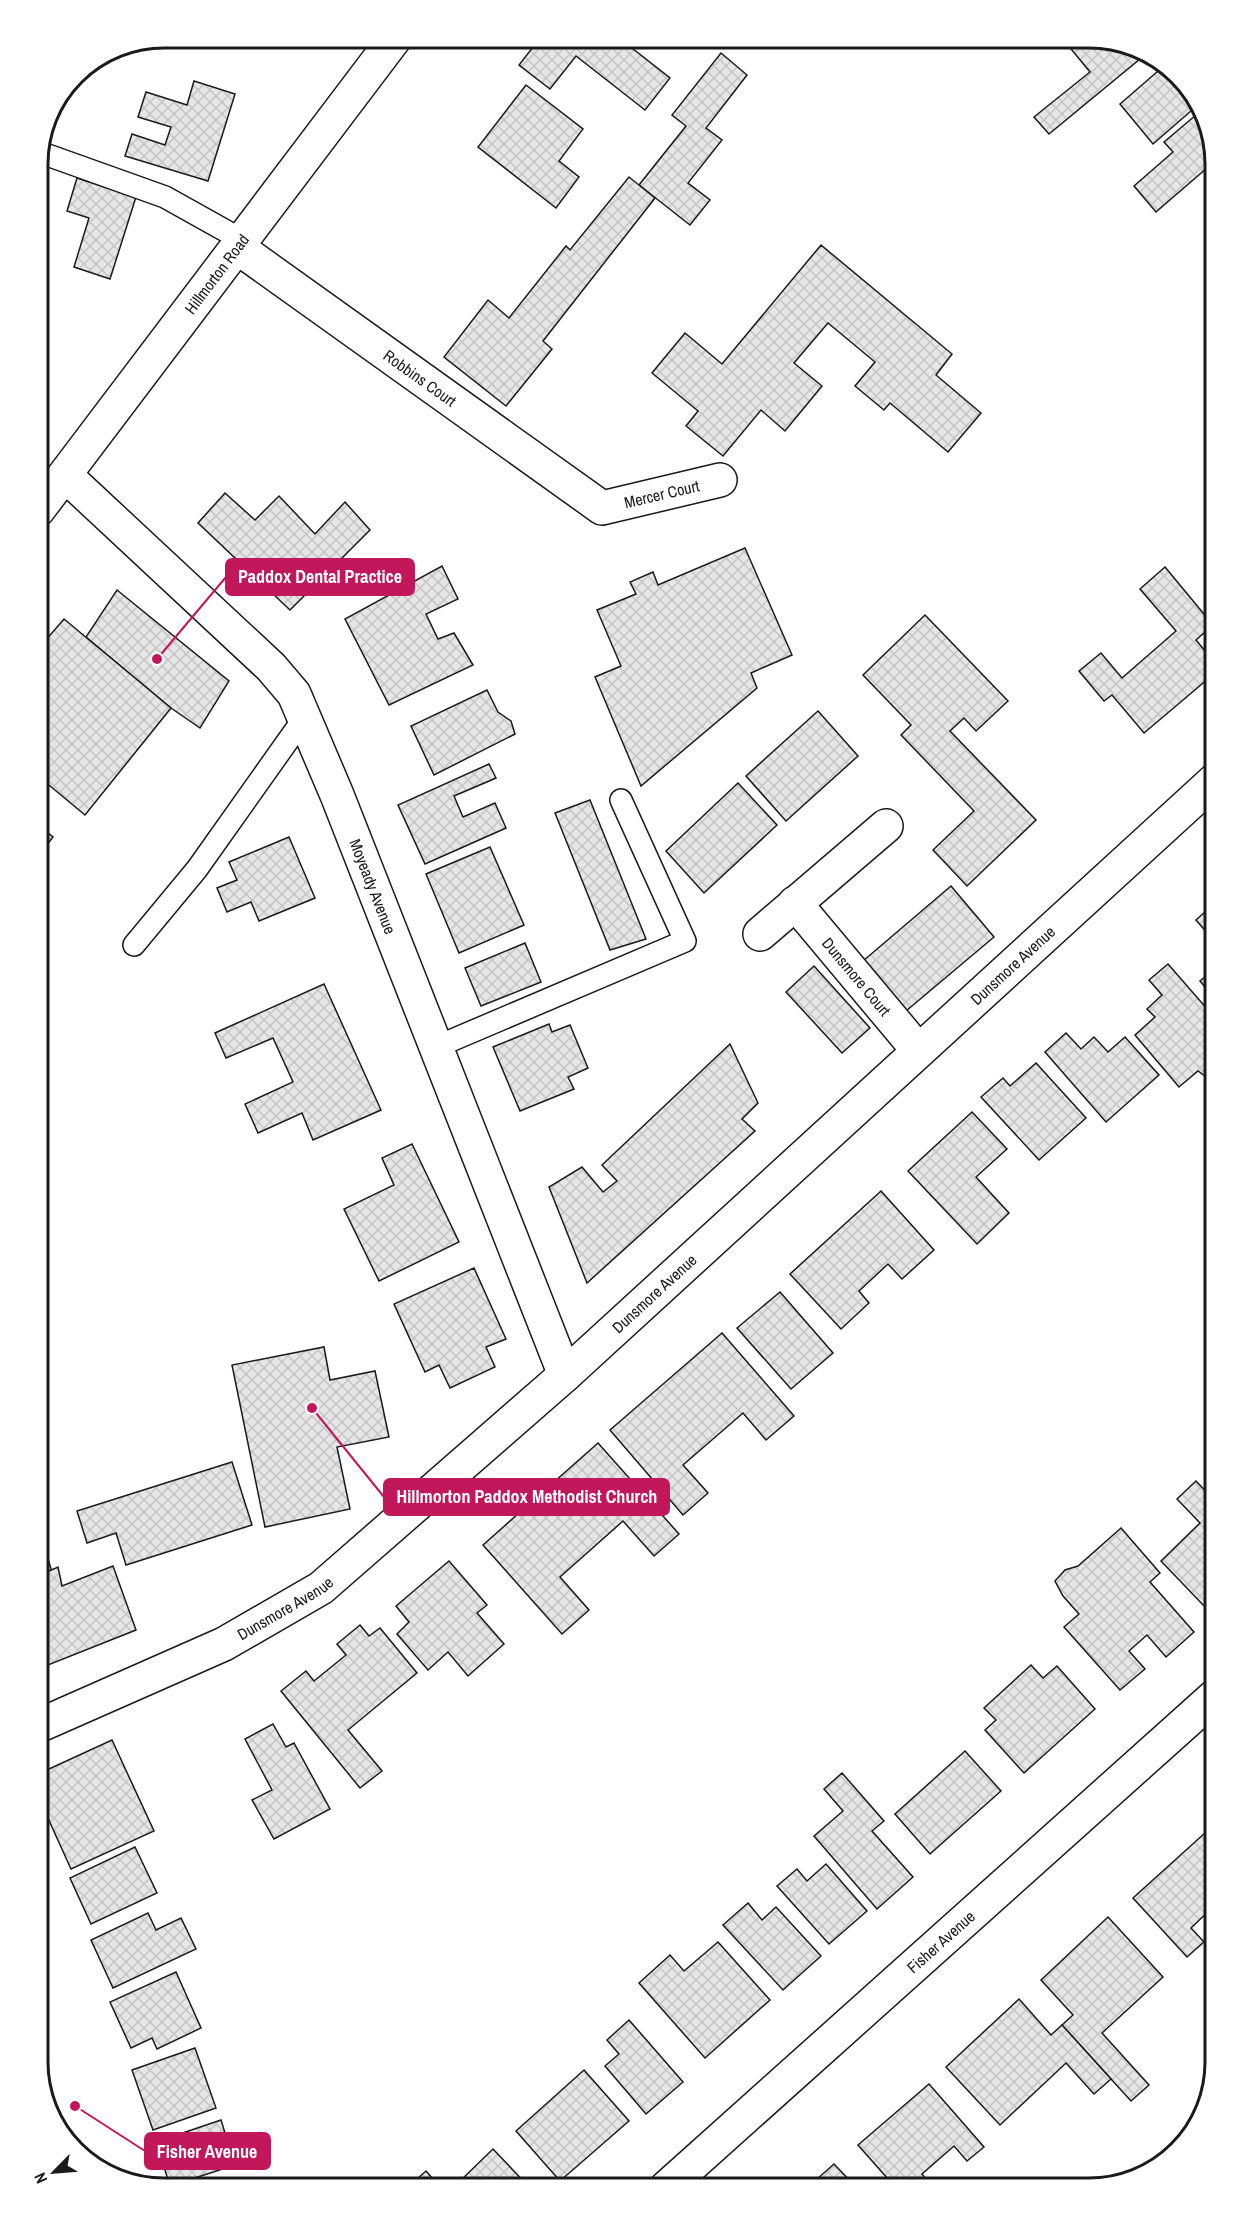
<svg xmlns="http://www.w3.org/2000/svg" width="1253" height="2226" font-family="'Archivo Narrow',sans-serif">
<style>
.building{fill:url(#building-cross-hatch);stroke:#1a1a1a;stroke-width:1.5}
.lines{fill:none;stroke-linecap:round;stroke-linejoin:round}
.lane-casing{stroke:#1a1a1a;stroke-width:24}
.street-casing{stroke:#1a1a1a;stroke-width:36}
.highway-casing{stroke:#1a1a1a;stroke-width:36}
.lane{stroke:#fff;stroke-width:21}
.street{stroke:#fff;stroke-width:33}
.highway{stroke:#fff;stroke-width:33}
.labels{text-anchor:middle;stroke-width:4.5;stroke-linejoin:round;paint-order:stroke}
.street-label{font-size:16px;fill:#1a1a1a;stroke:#fff}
.rim{fill:none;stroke:#1a1a1a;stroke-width:3}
.leader{fill:none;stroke:#c2185b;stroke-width:2}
.callout-dot{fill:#c2185b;stroke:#fff;stroke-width:2}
.callout{fill:#c2185b;stroke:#c2185b;stroke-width:2}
.callout-label{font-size:18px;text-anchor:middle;font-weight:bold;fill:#fff}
</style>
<defs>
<pattern id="building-cross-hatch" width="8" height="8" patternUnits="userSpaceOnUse" patternTransform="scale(1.5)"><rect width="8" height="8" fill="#e6e6e6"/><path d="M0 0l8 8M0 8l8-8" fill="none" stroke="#c5c5c5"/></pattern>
</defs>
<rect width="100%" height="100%" fill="#fff"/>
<g class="building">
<polygon points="540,38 619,38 670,78 645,110 576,56 550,89 519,65"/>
<polygon points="1062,38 1098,38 1146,54 1049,134 1034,117 1090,72"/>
<polygon points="721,53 747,75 706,128 722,140 688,183 710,200 690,225 639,185 686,126 672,115"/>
<polygon points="1165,65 1199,104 1153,144 1120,104"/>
<polygon points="194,81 235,94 208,181 125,156 132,134 165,145 171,127 138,117 146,92 187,105"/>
<polygon points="526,85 583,129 559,161 579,177 556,208 478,147"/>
<polygon points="1203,109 1215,161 1156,212 1134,186 1173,152 1164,142"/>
<polygon points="629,177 655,198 543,341 552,349 506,406 444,357 488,300 509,318 566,246 570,250"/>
<polygon points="77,178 136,197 110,279 74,267 89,218 67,211"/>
<polygon points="821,245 952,354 936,375 981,413 948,452 890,403 884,410 855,386 875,362 828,323 794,363 822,386 785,431 761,410 723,456 686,426 698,411 652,373 685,333 722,364"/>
<polygon points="225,493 255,520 279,496 315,534 345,502 370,530 290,610 198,523"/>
<polygon points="745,548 792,655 751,673 757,688 641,786 595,677 621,666 597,610 636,594 630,582 653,572 658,585"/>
<polygon points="442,566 458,599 426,614 438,639 454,633 473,665 389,705 345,619"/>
<polygon points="1165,567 1213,625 1196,640 1215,663 1215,673 1144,733 1112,695 1104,701 1079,671 1101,653 1122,678 1176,631 1140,589"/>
<polygon points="117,590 229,681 200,728 171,708 86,637"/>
<polygon points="925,615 1008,701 976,731 964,718 950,731 1036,820 967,886 933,850 974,811 901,735 911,725 863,675"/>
<polygon points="64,619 171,708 85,815 38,776 38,649"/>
<polygon points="487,690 498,712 511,721 515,734 434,775 411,726"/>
<polygon points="818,711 858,756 786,821 746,776"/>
<polygon points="489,764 496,778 454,796 463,817 495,803 506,828 425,864 398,805"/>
<polygon points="738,783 777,825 704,893 666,851"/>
<polygon points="590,800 646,939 610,950 555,813"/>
<polygon points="38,825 53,837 38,857"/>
<polygon points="289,837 315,898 259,921 251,902 227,912 217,888 237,880 229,862"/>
<polygon points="490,847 524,925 459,953 426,874"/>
<polygon points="951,886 994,937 906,1011 863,961"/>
<polygon points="1215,903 1215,942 1196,920"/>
<polygon points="525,943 541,982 481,1006 465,968"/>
<polygon points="1168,964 1215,1018 1215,1033 1208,1040 1215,1049 1215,1072 1209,1079 1198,1071 1179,1087 1135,1035 1155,1017 1147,1009 1162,995 1149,980"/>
<polygon points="814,966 870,1028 842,1053 786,992"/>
<polygon points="1215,968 1215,999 1200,981"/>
<polygon points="324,984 381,1110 313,1140 302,1113 258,1133 245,1104 293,1082 273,1038 226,1058 215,1033"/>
<polygon points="549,1024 552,1032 570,1025 588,1068 568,1077 574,1089 520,1111 493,1047"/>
<polygon points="1066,1033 1081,1049 1094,1037 1108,1052 1125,1037 1159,1075 1106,1122 1045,1052"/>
<polygon points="730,1044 758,1103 742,1119 755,1131 587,1283 549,1187 582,1167 603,1192 617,1181 602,1165"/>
<polygon points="1036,1063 1086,1118 1039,1160 981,1097 1003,1078 1010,1086"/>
<polygon points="972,1112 1007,1149 976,1177 1009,1213 977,1244 908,1171"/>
<polygon points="412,1144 459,1242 379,1281 344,1209 394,1185 382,1158"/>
<polygon points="881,1191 934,1250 902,1279 888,1264 859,1291 869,1303 841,1329 790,1274"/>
<polygon points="474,1268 506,1339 486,1347 495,1367 450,1388 439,1365 425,1372 394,1304"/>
<polygon points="780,1292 833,1353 791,1389 737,1328"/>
<polygon points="722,1333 794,1416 766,1440 743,1413 683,1465 708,1493 683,1515 610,1430"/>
<polygon points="324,1347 330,1380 375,1371 389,1437 337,1447 350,1509 265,1527 232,1365"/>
<polygon points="598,1443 679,1534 654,1556 623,1521 560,1577 589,1610 562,1634 483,1545"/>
<polygon points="232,1462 252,1525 126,1565 116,1533 87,1543 77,1511"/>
<polygon points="1196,1481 1215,1501 1215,1596 1205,1607 1161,1561 1200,1523 1177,1499"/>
<polygon points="38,1526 52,1572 38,1576"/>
<polygon points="1121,1528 1160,1573 1150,1582 1194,1632 1166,1657 1147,1635 1129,1651 1145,1669 1120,1690 1064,1627 1079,1614 1063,1596 1055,1581 1065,1570 1078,1566"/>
<polygon points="449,1561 487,1605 477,1613 504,1644 468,1676 448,1652 428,1670 397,1634 409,1622 396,1606"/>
<polygon points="113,1566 136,1630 38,1669 38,1576 58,1567 62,1586"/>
<polygon points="360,1625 369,1636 380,1628 417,1673 348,1730 382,1771 360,1788 281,1691 306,1671 314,1681 346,1655 337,1644"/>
<polygon points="1031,1665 1043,1678 1057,1666 1095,1709 1024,1773 985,1730 996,1720 984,1708"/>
<polygon points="273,1724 286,1747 294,1743 330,1809 274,1839 252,1800 272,1790 245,1739"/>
<polygon points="112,1740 154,1831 71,1869 38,1796 38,1774"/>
<polygon points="965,1751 1001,1791 930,1854 895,1814"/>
<polygon points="842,1773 884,1821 872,1831 913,1877 877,1909 814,1836 843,1811 824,1789"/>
<polygon points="1206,1832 1215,1843 1215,1905 1191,1928 1204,1942 1187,1957 1133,1898"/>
<polygon points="135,1847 157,1893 91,1924 70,1878"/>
<polygon points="826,1864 867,1911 829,1944 777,1886 797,1869 807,1881"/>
<polygon points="748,1903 762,1920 776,1907 821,1956 783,1990 723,1925"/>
<polygon points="148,1913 156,1930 181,1918 196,1949 113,1988 91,1940"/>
<polygon points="1108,1917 1163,1977 1102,2033 1149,2085 1131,2101 1062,2025 1073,2015 1041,1980"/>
<polygon points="718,1942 770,2000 705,2058 639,1983 670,1955 684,1971"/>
<polygon points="176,1972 201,2028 157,2049 152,2038 131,2048 110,2002"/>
<polygon points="1019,1999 1051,2035 1062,2025 1111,2079 1094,2094 1066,2063 1000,2125 946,2067"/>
<polygon points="629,2020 683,2082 646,2114 605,2066 619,2054 607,2040"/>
<polygon points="195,2048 216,2108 153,2130 132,2070"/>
<polygon points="584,2070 629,2121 560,2181 516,2131"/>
<polygon points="929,2084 984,2147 967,2161 954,2146 922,2174 932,2186 929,2188 896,2188 858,2145"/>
<polygon points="221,2120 235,2165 170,2186 156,2142"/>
<polygon points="493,2149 530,2188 461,2188 457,2184"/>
<polygon points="834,2164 857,2188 807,2188"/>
<polygon points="426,2171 441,2188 407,2188"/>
</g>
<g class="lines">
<defs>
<g id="lane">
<polyline points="39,152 165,197 242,240"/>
<polyline points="134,945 197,869 304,718"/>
<polyline points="436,1047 685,941 621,800"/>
</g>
<g id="street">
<path id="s1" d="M 237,247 L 602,508 L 720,480"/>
<path id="s2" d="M 65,475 L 271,667 L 294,694 L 337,795 L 565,1375"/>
<path id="s3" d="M 795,903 L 918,1050"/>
<polyline points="760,934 886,826"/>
<path id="s4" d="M 38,1726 L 224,1644 L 321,1588 L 565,1375 L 1215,780"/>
<path id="s5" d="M 666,2188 L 1215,1696"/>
</g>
<g id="highway">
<path id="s6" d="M 38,510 L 395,38"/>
</g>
</defs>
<use href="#lane" class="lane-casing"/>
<use href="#street" class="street-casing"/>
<use href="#highway" class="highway-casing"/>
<use href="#lane" class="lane"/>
<use href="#street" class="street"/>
<use href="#highway" class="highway"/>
</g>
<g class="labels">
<g class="street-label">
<text dy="6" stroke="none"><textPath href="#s6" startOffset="296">Hillmorton Road</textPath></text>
<text dy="6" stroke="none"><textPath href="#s1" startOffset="225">Robbins Court</textPath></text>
<text dy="6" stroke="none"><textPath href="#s1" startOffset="510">Mercer Court</textPath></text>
<text dy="6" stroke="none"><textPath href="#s2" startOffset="525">Moyeady Avenue</textPath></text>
<text dy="6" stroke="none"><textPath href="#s4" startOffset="1246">Dunsmore Avenue</textPath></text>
<text dy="6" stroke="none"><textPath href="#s3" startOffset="96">Dunsmore Court</textPath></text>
<text dy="6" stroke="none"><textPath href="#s4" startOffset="760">Dunsmore Avenue</textPath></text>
<text dy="6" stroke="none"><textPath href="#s4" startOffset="274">Dunsmore Avenue</textPath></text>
<text dy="6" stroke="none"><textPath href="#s5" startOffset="369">Fisher Avenue</textPath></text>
</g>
</g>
<path d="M0 0H1253V2226H0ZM164 48H1089A116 116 0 0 1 1205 164V2062A116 116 0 0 1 1089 2178H164A116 116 0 0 1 48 2062V164A116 116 0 0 1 164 48Z" fill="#fff" fill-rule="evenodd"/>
<path class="rim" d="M164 48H1089A116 116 0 0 1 1205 164V2062A116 116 0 0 1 1089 2178H164A116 116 0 0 1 48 2062V164A116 116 0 0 1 164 48Z"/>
<path class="leader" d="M157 659L226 577M312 1408L384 1497M75 2106L145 2151"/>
<g class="callout-dot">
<circle cx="157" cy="659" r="6"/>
<circle cx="312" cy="1408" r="6"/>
<circle cx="75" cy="2106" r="6"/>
</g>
<g class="callout">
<rect x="226" y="559" width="188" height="36" rx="6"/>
<rect x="384" y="1479" width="285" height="36" rx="6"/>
<rect x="145" y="2133" width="125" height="36" rx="6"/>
</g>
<g class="callout-label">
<text x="320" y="583">Paddox Dental Practice</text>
<text x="527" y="1503">Hillmorton Paddox Methodist Church</text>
<text x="207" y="2158">Fisher Avenue</text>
</g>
<g transform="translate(54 2172) rotate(245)" stroke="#ffffff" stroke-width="4.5" paint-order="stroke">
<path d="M0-4.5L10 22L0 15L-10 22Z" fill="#1a1a1a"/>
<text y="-9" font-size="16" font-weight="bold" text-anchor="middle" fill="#1a1a1a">N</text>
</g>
</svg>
